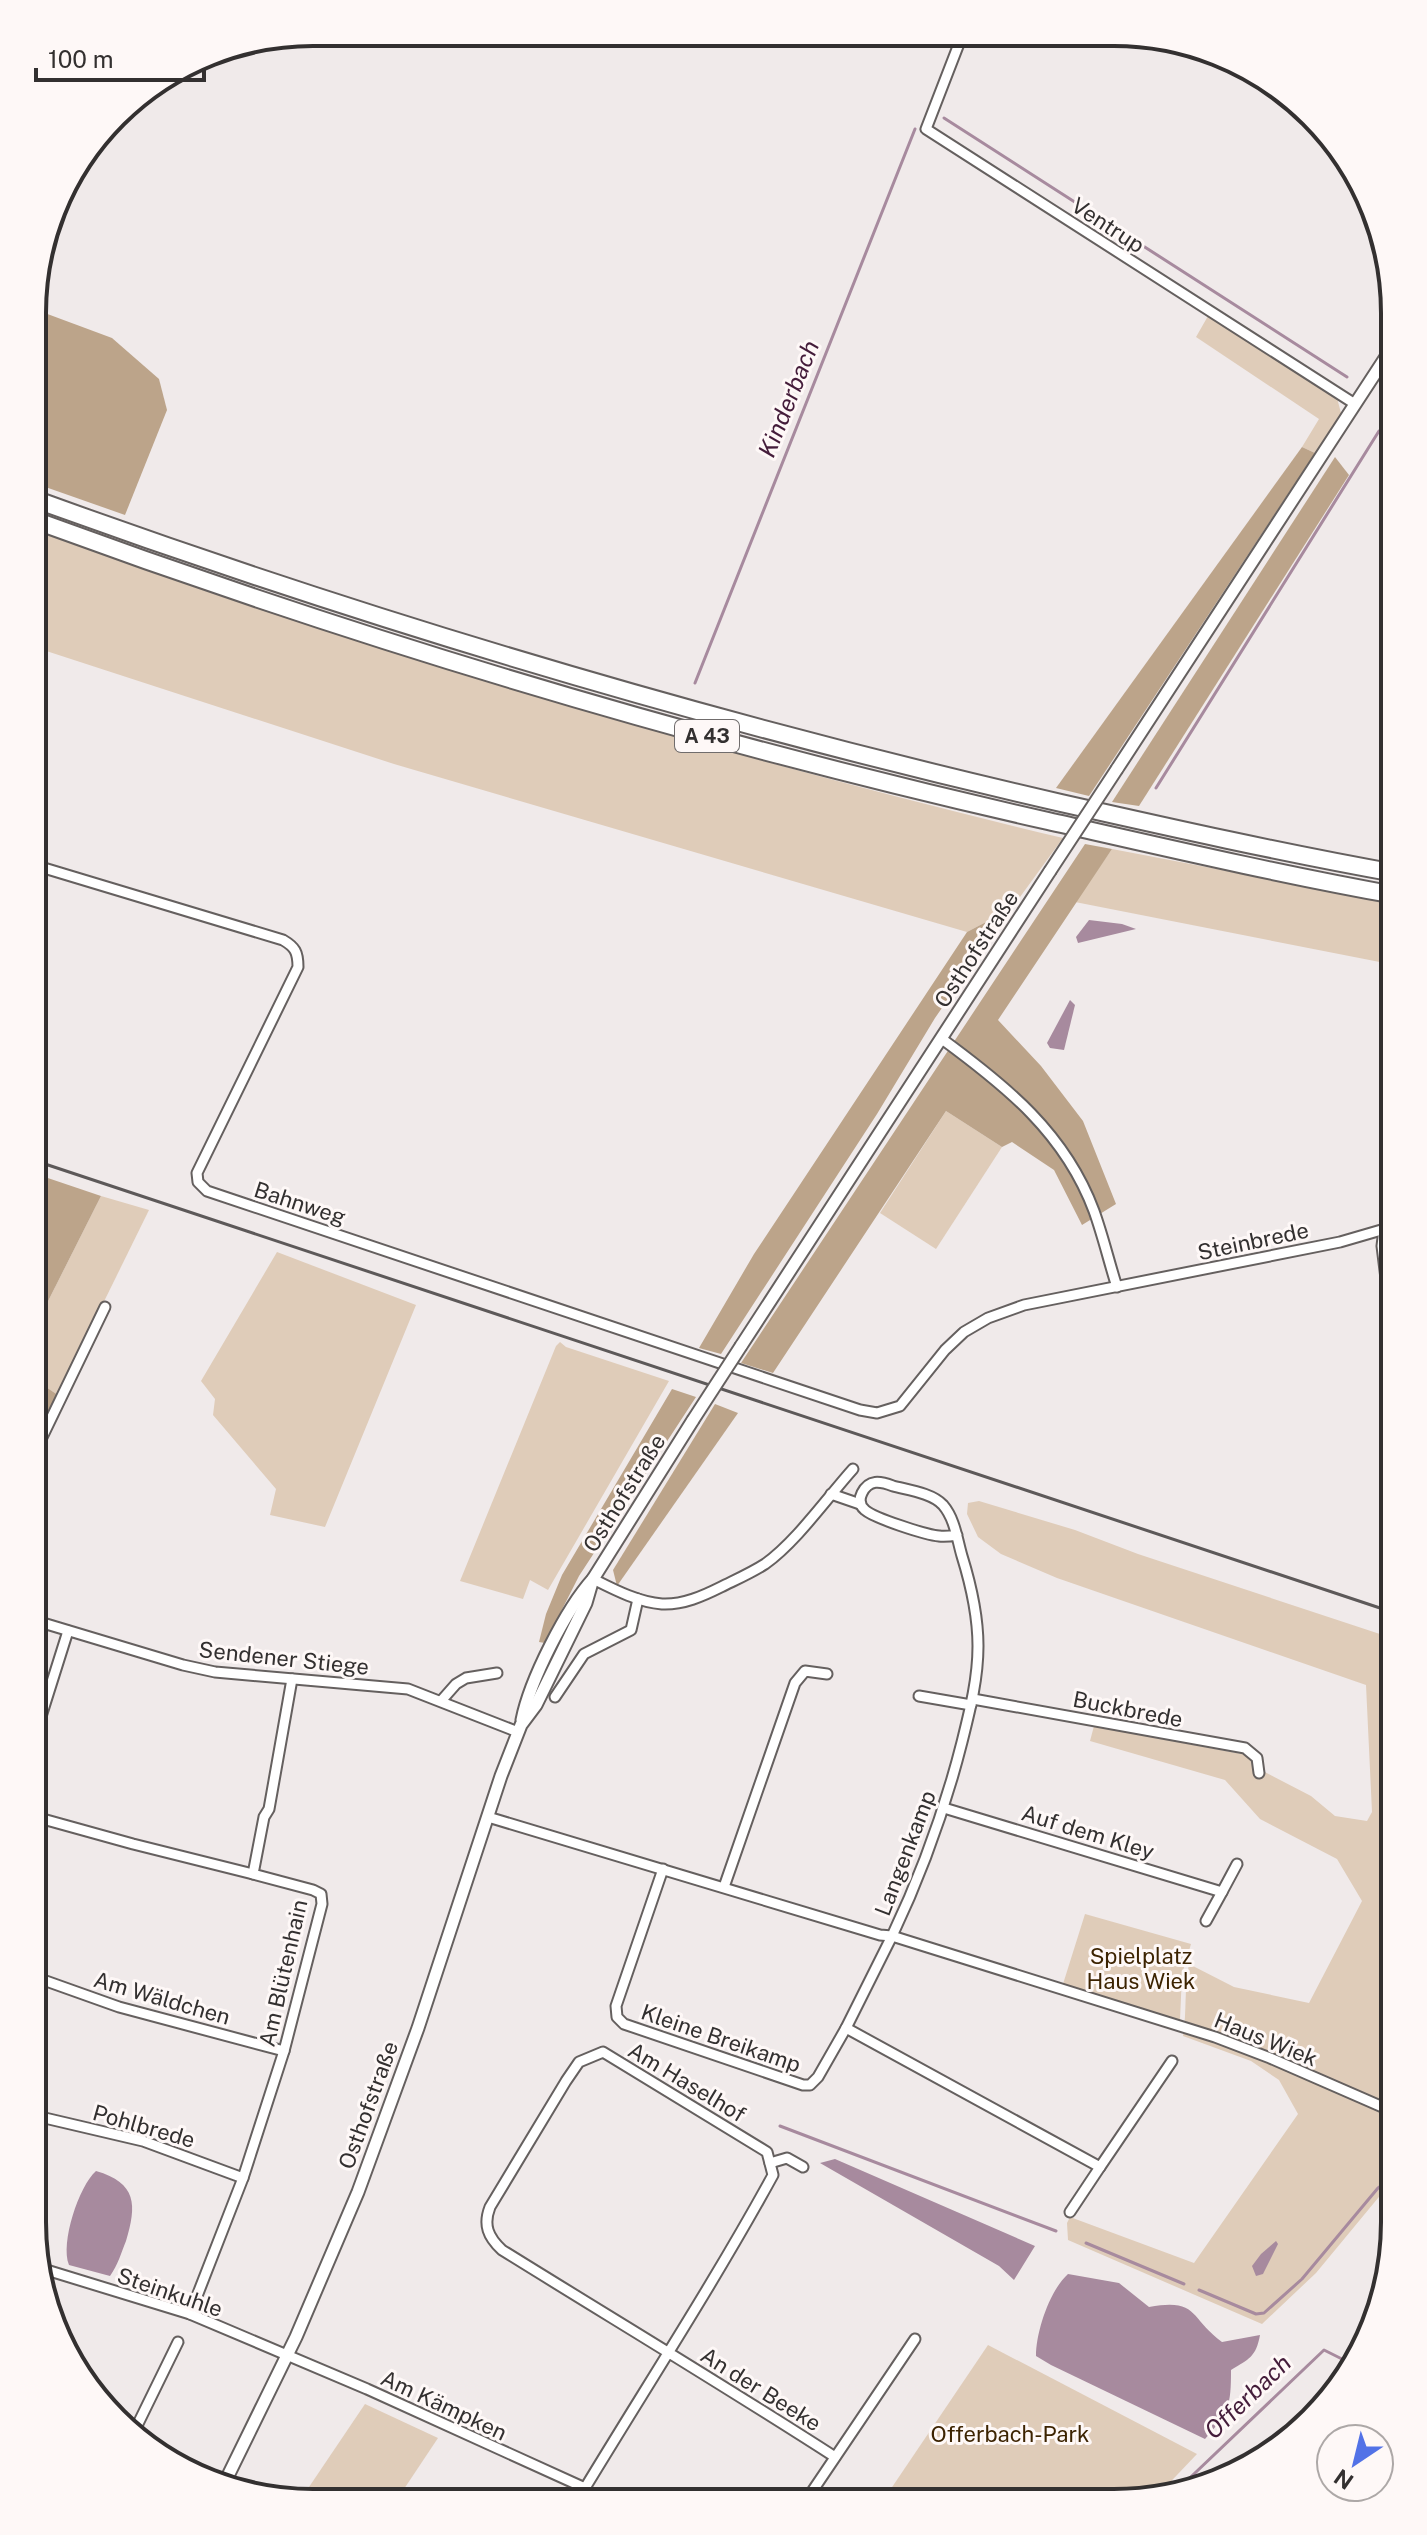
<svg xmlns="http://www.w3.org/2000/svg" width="1427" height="2535" font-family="'Public Sans',sans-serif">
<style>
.green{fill:#dfccb9}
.forest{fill:#bca48a}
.water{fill:#a78a9e}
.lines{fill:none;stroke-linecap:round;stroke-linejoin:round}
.stream{stroke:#a78a9e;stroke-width:3}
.minor-casing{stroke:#65605f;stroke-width:13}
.tertiary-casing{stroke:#65605f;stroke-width:15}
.motorway-casing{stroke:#65605f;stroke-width:20}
.minor{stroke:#fff;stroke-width:9}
.tertiary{stroke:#fff;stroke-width:11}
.motorway{stroke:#fff;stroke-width:16}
.rail{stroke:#5d5959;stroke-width:3}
.tertiary-bridge-casing{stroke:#65605f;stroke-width:15;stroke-linecap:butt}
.tertiary-bridge{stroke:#fff;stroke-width:11}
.labels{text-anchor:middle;stroke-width:6;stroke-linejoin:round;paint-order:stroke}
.shield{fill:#fef8f7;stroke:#706c6c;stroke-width:2}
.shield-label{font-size:20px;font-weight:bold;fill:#333030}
.street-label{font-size:22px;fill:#333030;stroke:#fef8f7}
.park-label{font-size:22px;fill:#3c2301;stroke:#fef8f7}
.water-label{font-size:24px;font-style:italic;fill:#441c3a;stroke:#fef8f7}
.rim{fill:none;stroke:#333030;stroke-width:4}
</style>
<rect width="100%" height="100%" fill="#f0eaea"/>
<g class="green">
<polygon points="1208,316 1337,398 1341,413 1315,453 1302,447 1319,419 1196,337"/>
<path d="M 34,530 C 372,649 714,755 1063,838 L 996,930 L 986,922 L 967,932 L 394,764 L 34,647 Z"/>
<polygon points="1112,849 1395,903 1395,965 1075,902"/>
<polygon points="946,1111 1002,1147 936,1249 880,1213"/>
<polygon points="101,1196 149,1210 58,1395 33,1379 33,1331"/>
<polygon points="277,1252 416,1305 325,1527 270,1515 276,1489 213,1415 215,1399 201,1381"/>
<polygon points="560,1342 566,1347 669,1381 548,1590 530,1580 523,1599 460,1581 556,1346"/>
<path d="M 979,1501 L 1075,1530 L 1138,1554 L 1395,1639 L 1394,2182 L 1383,2192 L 1316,2273 L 1262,2324 L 1068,2240 L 1067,2223 L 1070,2217 L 1194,2263 L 1298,2114 L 1279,2080 L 1251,2061 L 1183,2036 C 1187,2012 1184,1988 1189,1964 L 1234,1987 L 1309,2003 L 1362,1901 L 1337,1859 L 1260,1819 L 1225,1780 L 1090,1741 L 1094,1726 L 1247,1755 L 1255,1767 L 1311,1796 L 1335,1816 L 1367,1821 L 1372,1812 L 1366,1685 L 1057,1578 L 1001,1554 L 978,1537 L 967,1514 L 968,1503 Z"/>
<polygon points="1085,1914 1191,1944 1182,1974 1180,2020 1063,1984"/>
<polygon points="988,2345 1197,2454 1157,2496 1114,2503 882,2502"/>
<polygon points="365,2404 438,2438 396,2501 329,2501 309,2487"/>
</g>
<g class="forest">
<polygon points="34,309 112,338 159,379 167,410 125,515 34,483"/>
<polygon points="1302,447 1315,453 1089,796 1056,788"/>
<polygon points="1335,457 1349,475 1139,806 1112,802"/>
<polygon points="1085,844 1112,849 998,1020 1041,1066 1083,1121 1116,1204 1082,1225 1054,1170 1012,1142 1002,1147 946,1111 773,1373 741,1363"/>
<polygon points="986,922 996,930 935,1018 877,1114 721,1354 699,1348 754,1254 967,932"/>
<polygon points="33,1173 101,1196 33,1331"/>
<polygon points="35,1380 58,1395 33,1446 33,1384"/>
<polygon points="672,1389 696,1397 579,1576 545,1643 539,1642 546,1614 562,1575"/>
<polygon points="715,1404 738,1413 617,1586 613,1570"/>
</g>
<g class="water">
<polygon points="1089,920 1122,924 1136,929 1078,943 1076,937"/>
<polygon points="1070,1000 1075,1005 1064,1050 1050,1048 1047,1043"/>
<polygon points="835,2159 1035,2246 1014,2280 999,2266 820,2163"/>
<path d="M 96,2171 C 137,2183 137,2205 126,2241 C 121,2253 118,2265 110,2276 L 69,2265 C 60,2243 79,2186 96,2171 Z"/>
<polygon points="1276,2241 1278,2244 1263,2274 1256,2276 1252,2266 1261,2254"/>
<path d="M 1068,2274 L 1119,2283 L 1149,2307 C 1199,2298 1189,2318 1222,2342 L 1260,2335 C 1256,2357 1249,2359 1231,2370 C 1231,2406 1229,2412 1205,2439 L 1051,2365 L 1036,2356 C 1036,2331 1050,2290 1068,2274 Z"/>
</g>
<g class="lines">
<g class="stream">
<polyline points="944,118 1347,377"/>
<polyline points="695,683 915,129"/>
<polyline points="1156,788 1379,431"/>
<polyline points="780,2126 1056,2231"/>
<polyline points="1086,2243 1184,2284"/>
<polyline points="1199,2290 1256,2314 1264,2313 1302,2279 1378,2188 1394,2177"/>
<polyline points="1174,2493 1324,2350 1352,2364"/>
</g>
<defs>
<g id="minor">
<polyline points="962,36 926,129 1355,404"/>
<path d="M 34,865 L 283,940 C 295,947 298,952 298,967 L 197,1173 L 198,1182 L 207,1191 L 860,1410 L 877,1413 L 900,1406 L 945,1350 L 964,1332 L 988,1318 L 1024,1305 L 1340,1242 L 1395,1226"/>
<path d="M 942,1039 C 1006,1086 1065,1133 1094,1211 C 1103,1236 1109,1262 1117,1287"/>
<polyline points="1384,1229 1382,1246 1388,1295 1395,1298"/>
<polyline points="33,1456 105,1307"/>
<polyline points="831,1494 860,1504"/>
<path d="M 593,1579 C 615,1590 638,1602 662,1604 C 683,1605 703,1596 721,1587 C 735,1580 751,1573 765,1564 C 796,1542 827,1498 853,1469"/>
<polyline points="33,1620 183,1665 215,1672 408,1689 518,1732"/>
<polyline points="919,1696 971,1705"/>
<polyline points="555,1697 584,1654 631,1630 638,1599"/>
<polyline points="973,1699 1245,1748 1257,1758 1259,1773"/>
<polyline points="441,1701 456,1684 466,1678 497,1673"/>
<polyline points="33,1742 68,1631"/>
<polyline points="944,1808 1222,1892 1206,1921"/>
<polyline points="32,1816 133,1844 253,1874"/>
<path d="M 488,1817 L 880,1935 L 892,1936 C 922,1873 945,1809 962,1742 C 970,1710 978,1679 978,1646 C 978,1615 971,1585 962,1556 C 957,1539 955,1519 943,1505 C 932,1493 908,1490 893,1486 C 880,1481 869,1479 862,1493 C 859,1499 859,1505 865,1510 C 874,1518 926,1535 939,1536 C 945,1537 951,1536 957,1535"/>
<polyline points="663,1869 616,2006 617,2017 624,2024 803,2085 810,2085 818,2077 846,2028 892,1936 1215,2037 1270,2058 1394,2112"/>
<polyline points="724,1887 795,1683 805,1671 827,1674"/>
<polyline points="1222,1892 1237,1864"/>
<polyline points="32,1976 119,2007 284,2051"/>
<polyline points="846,2028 1100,2167 1172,2061"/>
<polyline points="32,2115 143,2141 243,2178"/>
<polyline points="770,2163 787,2158 803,2167"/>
<polyline points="1070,2212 1100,2167"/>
<polyline points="40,2268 190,2314 367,2389 585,2488"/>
<polyline points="190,2314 243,2178 284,2051 322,1904 321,1894 313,1890 253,1874 264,1817 269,1809 292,1679"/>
<polyline points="132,2436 178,2342"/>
<path d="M 584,2501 L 585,2488 C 648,2384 715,2281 773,2175 L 767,2152 L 603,2052 L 579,2062 L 566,2081 L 490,2207 C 483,2225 488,2237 502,2250 C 613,2319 725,2386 835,2457"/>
<polyline points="805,2502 915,2339"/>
</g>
<g id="tertiary">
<polyline points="1117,769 1395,343"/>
<polyline points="741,1346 1050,871"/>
<path d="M 522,1720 C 530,1680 566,1609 593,1579 L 693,1420"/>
<polyline points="223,2486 296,2337 358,2192 418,2028 501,1776 521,1725 536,1705 586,1603 593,1579"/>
</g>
<g id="motorway">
<path d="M 34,499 C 370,621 713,723 1061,803 C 1172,828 1283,853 1395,873"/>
<path d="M 34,520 C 366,642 703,743 1048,821 C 1163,847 1278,874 1395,895"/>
</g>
</defs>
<use href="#minor" class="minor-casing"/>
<use href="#tertiary" class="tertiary-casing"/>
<use href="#motorway" class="motorway-casing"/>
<use href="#minor" class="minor"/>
<use href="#tertiary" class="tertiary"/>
<use href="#motorway" class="motorway"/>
<polyline class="rail" points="33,1160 1395,1613"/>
<defs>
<g id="tertiary-bridge">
<polyline points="1050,871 1117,769"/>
<polyline points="693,1420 741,1346"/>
</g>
</defs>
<use href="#tertiary-bridge" class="tertiary-bridge-casing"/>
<use href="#tertiary-bridge" class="tertiary-bridge"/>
</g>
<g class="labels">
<rect class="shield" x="675" y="720" width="64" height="32" rx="6"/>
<g class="shield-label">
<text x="707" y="743">A 43</text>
</g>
<g class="street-label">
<text transform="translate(1108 225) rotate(33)" y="8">Ventrup</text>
<text transform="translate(976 949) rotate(-57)" y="8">Osthofstraße</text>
<text transform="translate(300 1203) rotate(18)" y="8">Bahnweg</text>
<text transform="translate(1253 1241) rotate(-12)" y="8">Steinbrede</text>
<text transform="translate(624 1493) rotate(-58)" y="8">Osthofstraße</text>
<text transform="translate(284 1658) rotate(6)" y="8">Sendener Stiege</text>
<text transform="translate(1128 1709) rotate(11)" y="8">Buckbrede</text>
<text transform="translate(1088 1832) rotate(17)" y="8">Auf dem Kley</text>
<text transform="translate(905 1853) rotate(-69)" y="8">Langenkamp</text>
<text transform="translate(283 1973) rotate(-77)" y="8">Am Blütenhain</text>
<text transform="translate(162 1998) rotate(16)" y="8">Am Wäldchen</text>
<text transform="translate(721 2038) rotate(19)" y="8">Kleine Breikamp</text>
<text transform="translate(1266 2039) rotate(22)" y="8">Haus Wiek</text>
<text transform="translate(687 2082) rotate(31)" y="8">Am Haselhof</text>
<text transform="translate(368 2105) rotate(-70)" y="8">Osthofstraße</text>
<text transform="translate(144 2126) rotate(16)" y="8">Pohlbrede</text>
<text transform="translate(170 2292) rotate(19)" y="8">Steinkuhle</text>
<text transform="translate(761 2389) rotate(32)" y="8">An der Beeke</text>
<text transform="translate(444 2405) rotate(25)" y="8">Am Kämpken</text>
</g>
<g class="park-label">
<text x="1141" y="1964">Spielplatz<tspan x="1141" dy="25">Haus Wiek</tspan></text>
<text x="1010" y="2442">Offerbach-Park</text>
</g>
<g class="water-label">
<text transform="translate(789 399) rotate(-68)" y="8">Kinderbach</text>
<text transform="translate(1248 2397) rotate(-44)" y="8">Offerbach</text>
</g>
</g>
<path d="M0 0H1427V2535H0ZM313 46H1114A267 267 0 0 1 1381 313V2222A267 267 0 0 1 1114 2489H313A267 267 0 0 1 46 2222V313A267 267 0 0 1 313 46Z" fill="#fef8f7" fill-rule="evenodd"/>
<path class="rim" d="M313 46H1114A267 267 0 0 1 1381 313V2222A267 267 0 0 1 1114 2489H313A267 267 0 0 1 46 2222V313A267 267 0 0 1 313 46Z"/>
<g transform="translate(1355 2463) rotate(215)"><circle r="38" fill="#fef8f7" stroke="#ada8a7" stroke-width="2"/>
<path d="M0-6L14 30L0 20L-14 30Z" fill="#5272e7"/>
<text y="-12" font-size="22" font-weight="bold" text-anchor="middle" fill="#333030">N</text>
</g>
<path d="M36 68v12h168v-12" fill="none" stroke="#333030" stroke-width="4"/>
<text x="48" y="68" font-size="24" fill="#333030" stroke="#fef8f7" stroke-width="6" paint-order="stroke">100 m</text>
</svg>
